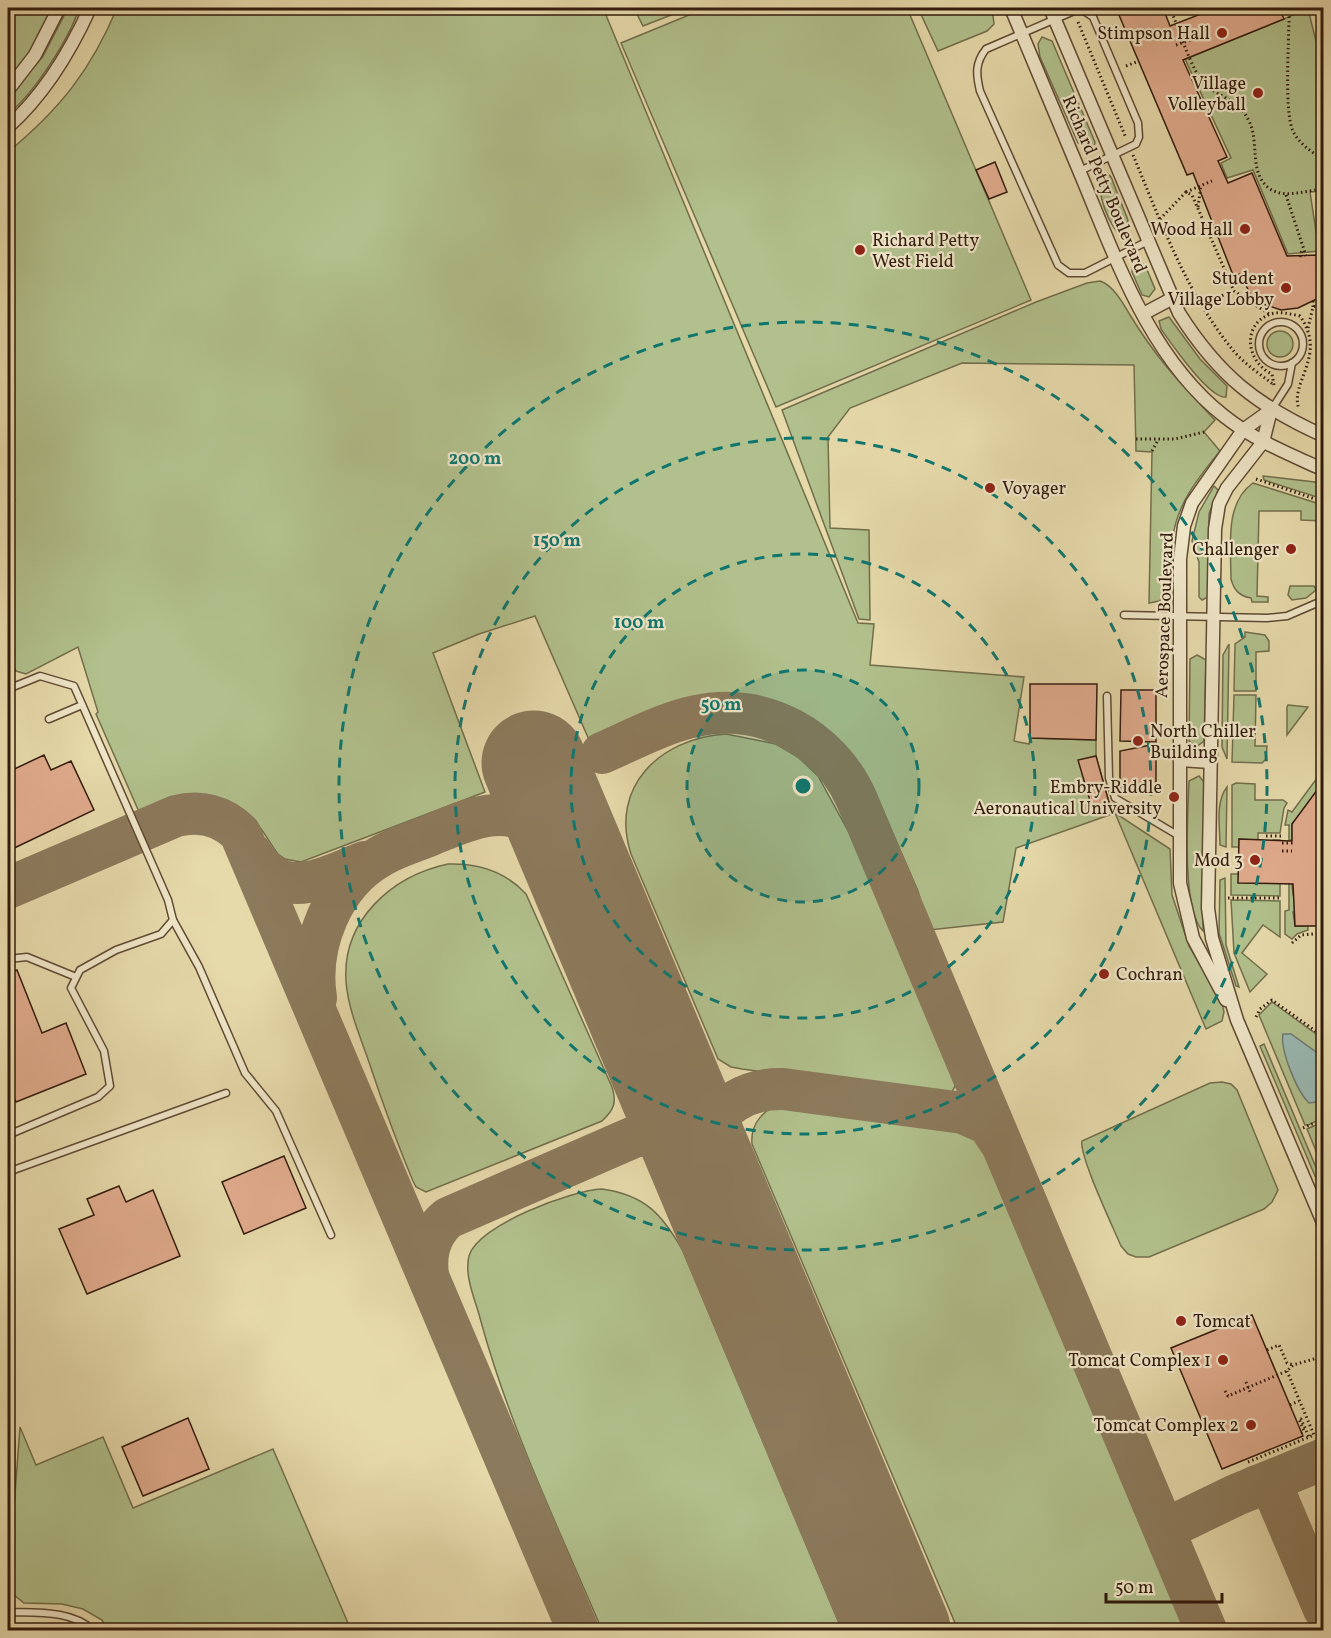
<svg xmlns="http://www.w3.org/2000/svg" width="1331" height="1638" font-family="Vollkorn,serif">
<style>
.green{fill:#b1c08c;stroke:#726e4c;stroke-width:1.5}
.water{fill:#99b8b2;stroke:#707970;stroke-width:1.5}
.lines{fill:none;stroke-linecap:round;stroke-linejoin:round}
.taxiway{stroke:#8c7a5c;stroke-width:42}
.runway{stroke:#8c7a5c;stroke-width:105}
.building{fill:#e0ab8d;stroke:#331b0d;stroke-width:1.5}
.service-casing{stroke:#604a34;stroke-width:9}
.minor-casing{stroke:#604a34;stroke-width:15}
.path{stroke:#331b0d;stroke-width:3;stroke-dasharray:1.5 3;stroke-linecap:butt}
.service{stroke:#efe6c8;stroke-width:6}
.minor{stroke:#efe6c8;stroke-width:12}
.ring{fill:none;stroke:#0f766e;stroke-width:3;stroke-dasharray:10 8}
.poi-dot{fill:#8f2418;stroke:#efe6c8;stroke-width:2}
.labels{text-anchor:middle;stroke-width:4.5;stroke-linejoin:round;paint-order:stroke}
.poi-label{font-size:18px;fill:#331b0d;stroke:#efe6c8;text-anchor:end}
.street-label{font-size:18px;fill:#331b0d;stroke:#efe6c8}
.centre{fill:#0f766e;stroke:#efe6c8;stroke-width:3}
.ring-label{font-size:18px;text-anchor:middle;font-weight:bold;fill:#0f766e;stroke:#efe6c8;stroke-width:4.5;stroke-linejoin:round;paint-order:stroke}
</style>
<rect width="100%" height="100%" fill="#e6d9aa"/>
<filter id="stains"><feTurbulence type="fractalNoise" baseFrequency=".00333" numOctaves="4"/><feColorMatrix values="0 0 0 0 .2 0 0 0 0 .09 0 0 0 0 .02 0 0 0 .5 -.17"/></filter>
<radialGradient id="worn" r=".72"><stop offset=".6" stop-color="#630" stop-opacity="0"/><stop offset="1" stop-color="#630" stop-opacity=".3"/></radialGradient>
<g class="green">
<polygon points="8,8 59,8 8,90"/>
<path d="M 68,8 L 79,8 C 70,38 33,95 8,114 L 8,97 L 43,56 Z"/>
<path d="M 117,8 L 603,8 L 858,623 L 874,624 L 870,665 L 1024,677 L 1014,741 L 1029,744 L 1030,738 L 1096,740 L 1096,756 L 1110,806 L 1115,813 L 1170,849 L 1172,895 L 1189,946 L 1222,1002 L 1224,1012 L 1222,1021 L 1206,1029 L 1115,813 L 1016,848 L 1003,922 L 929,930 L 918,891 L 877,797 L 833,735 L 783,706 L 730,698 L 673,702 L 590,742 L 535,616 L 479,634 L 433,653 L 485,792 L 301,862 L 285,859 L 278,854 C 269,842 263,829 253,819 C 221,784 177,798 140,814 L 96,714 L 98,712 L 78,647 L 26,674 L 16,671 L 8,655 L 8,504 L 15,500 L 8,481 L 8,152 C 60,109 91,70 117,8 Z"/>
<polygon points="634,8 689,8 643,26"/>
<polygon points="706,8 907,8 1031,300 776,407 621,43"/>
<polygon points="918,8 992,8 994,24 987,31 938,51"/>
<polygon points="1308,9 1323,69 1323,191 1310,192 1319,251 1288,254 1253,170 1227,178 1221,163 1231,158 1185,59"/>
<polygon points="1042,37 1052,41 1095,142 1094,150 1078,143 1040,57 1038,44"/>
<path d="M 1102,173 L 1107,173 L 1111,177 L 1128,220 L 1124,237 C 1109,231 1094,187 1102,173 Z"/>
<polygon points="1138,262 1145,265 1155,289 1149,297 1142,295 1132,272 1133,264"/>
<path d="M 1100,281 C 1113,285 1123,303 1130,315 C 1156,358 1181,384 1215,420 L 1204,432 L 1220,451 C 1199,477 1178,502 1173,536 C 1171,555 1175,575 1169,593 L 1159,601 L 1149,603 L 1152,452 L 1136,451 L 1134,365 L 962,363 L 850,408 L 828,437 L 830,528 L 869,530 L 870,620 L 859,619 L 782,410 L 1036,302 L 1087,283 Z"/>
<path d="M 1169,317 L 1200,359 L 1227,386 L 1226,397 C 1209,399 1171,343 1161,329 L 1159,321 Z"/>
<circle cx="1280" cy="344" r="13"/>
<polygon points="1263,476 1323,483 1323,499 1264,480"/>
<path d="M 1253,483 L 1323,505 L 1323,521 L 1301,520 L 1301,511 L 1259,511 L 1257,596 L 1268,597 L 1268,602 L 1252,602 L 1251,598 C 1239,596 1234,590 1231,579 C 1231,548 1224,503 1253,483 Z"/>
<polygon points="1214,486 1218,490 1209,514 1208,597 1202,600 1199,597 1199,562 1192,541 1199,512"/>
<polygon points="1290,586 1314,586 1316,590 1306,598 1292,600 1288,595"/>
<polygon points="1245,632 1265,635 1269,641 1269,651 1256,652 1256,691 1234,691 1235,644 1245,637"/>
<polygon points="1229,644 1227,759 1222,747 1223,655"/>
<polygon points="1197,655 1206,660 1204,741 1196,747 1189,741 1190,659"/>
<polygon points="1234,695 1256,695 1255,746 1267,746 1266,759 1262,763 1232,762"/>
<polygon points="1288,705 1308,707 1287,735 1287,707"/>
<path d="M 726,734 L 776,744 L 798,757 L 818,776 L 870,871 L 956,1073 L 958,1080 L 952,1092 L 940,1095 L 742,1069 L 731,1067 L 718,1059 L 631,854 C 609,786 661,738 726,734 Z"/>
<polygon points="1323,770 1323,786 1292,824 1292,840 1289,840 1289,825 1285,825 1288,810 1292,812"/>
<path d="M 1199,776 L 1204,782 L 1203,931 C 1181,910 1188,812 1189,781 Z"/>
<polygon points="1236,783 1255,784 1255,800 1283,800 1287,803 1284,808 1280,833 1258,833 1258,840 1239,839 1239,847 1232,847 1232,785"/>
<path d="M 1227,787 L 1226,847 L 1220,845 C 1220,828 1215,802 1227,787 Z"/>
<polygon points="1273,840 1280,840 1280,896 1231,895 1231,874 1238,874"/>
<polygon points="1289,853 1293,895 1296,895 1296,912 1293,912 1295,926 1308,926 1308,930 1297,934 1292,939 1285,934 1285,911 1289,910"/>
<path d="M 448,864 C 479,863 505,871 526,894 L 612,1087 C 617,1102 614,1110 602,1121 L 426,1192 L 416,1187 L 413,1181 C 397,1143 383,1104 370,1065 C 361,1038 348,1010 346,981 C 342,920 392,876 448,864 Z"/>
<polygon points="1225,878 1226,945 1239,987 1236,986 1219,933 1220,880"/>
<polygon points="1231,900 1280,901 1280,937 1263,925 1242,953 1267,974 1250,992 1234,953"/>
<polygon points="1272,1002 1323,1039 1323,1118 1308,1125 1305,1125 1259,1015"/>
<polygon points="1264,1044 1323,1184 1323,1195 1260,1046"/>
<path d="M 1222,1082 L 1231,1084 L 1237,1090 L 1278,1190 L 1272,1202 L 1264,1209 L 1149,1257 L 1136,1257 L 1128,1254 L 1121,1246 C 1113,1227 1079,1156 1082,1141 L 1210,1083 Z"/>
<path d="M 785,1103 L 962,1128 L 976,1133 L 984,1141 L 1191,1630 L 958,1630 L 752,1144 C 750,1123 765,1107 785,1103 Z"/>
<polygon points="1323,1122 1319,1145 1323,1168 1307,1129"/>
<path d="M 602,1189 C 645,1195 662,1214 683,1251 L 842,1630 L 602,1630 C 558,1527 509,1426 480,1318 C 475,1299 464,1276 469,1256 C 477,1225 573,1190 602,1189 Z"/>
<polygon points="20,1427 36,1465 103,1437 133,1508 273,1449 351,1630 108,1630 102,1620 83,1609 62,1604 24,1603 13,1594 9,1574"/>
</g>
<path class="water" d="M 1283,1034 L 1291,1034 L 1323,1057 L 1323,1101 L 1309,1103 C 1297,1092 1280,1050 1283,1034 Z"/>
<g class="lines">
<g class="taxiway">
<path d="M 602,753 C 632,740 663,723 696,716 C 762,701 830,738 857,800 L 1206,1630"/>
<path d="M 251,853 C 283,904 322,878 365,862"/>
<path d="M 8,888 L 176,816 C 200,810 222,815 240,833 L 578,1630"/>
<path d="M 316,998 C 308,946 332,883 381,856 C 396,847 414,842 431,835 C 469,819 500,804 539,826 C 554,834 564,842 572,856"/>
<path d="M 707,1176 C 707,1164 704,1151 707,1139 C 714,1105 751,1088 783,1089 L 963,1113 L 988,1124 L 1000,1142"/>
<path d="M 428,1275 C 425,1253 430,1233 448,1218 L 634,1137 C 667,1128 694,1146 707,1176"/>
<polyline points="1257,1486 1268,1487 1275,1493 1324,1609"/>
<polyline points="1169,1541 1169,1533 1174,1525 1236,1495 1324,1459"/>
</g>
<polyline class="runway" points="534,763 898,1630"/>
</g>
<g class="building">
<polygon points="1116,8 1163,8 1170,26 1216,8 1279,8 1284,19 1183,60 1227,157 1218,161 1228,183 1252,173 1287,256 1320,255 1321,261 1323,260 1323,296 1298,308 1281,310 1260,303 1251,295 1240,274 1233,275 1193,173 1187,175"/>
<polygon points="995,162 1007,192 989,199 976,170"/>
<polygon points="1030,684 1097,684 1096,740 1030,738"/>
<polygon points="1121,690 1156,690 1156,742 1120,741"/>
<polygon points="1156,744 1156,792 1120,792 1120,751"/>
<polygon points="44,755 51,770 71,761 94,810 8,851 8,772"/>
<polygon points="1096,756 1110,806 1093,811 1078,760"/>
<polygon points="1323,782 1323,920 1317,920 1317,926 1295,926 1293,884 1238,883 1239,839 1292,841 1292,824"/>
<polygon points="17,970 42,1033 66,1023 86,1074 16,1102 8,1081 8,974"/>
<polygon points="284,1156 306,1208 244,1234 222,1182"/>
<polygon points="119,1186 126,1202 153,1190 180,1256 87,1294 59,1229 94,1215 87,1199"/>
<polygon points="1252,1315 1303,1436 1222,1469 1171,1348"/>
<polygon points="188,1418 209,1469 143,1496 122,1447"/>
</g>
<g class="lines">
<defs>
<g id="service">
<path d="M 1080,171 L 1136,144 L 1139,137 L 1138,123 L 1093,17 L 1084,11 L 1074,11 L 986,49 C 975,63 976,74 980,91 L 1058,265 L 1069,273 L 1085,273 L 1148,241"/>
<circle cx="1281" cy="344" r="22"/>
<polyline points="1272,409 1288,384 1292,363"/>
<polyline points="1124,615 1267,618 1287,616 1324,600"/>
<polyline points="8,689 40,676 74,686 168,900 173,920 161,934 116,950 80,970 71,988 104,1051 110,1086 98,1097 8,1135"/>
<polyline points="1107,696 1109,778 1115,798 1179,836"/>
<polyline points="49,719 82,705"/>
<polyline points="173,920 199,967 245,1073 276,1111 331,1235"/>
<polyline points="8,959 27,957 76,977"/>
<polyline points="8,1172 226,1093"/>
<path d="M 8,1612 C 37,1613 71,1610 93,1630"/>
</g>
<g id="minor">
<path d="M 1011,8 C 1035,65 1059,123 1083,180 C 1117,262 1151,359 1224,416 C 1254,440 1289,454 1324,470"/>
<path d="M 1050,8 L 1179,313 C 1218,375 1257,406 1324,436"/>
<polyline points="8,90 35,55 59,8"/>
<path d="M 8,127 C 45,94 70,52 90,8"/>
<polyline points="1143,314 1173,298"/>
<polyline points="1271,410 1263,442 1227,488 1219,504 1215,529 1208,908 1212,938 1237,1020 1324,1225"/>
<polyline points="1180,760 1210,762"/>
<polyline points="1226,1000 1193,938 1180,883 1180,559 1184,526 1192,503 1243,430 1271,410"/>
<polyline points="8,1440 8,1485"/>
</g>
</defs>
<use href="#service" class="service-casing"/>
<use href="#minor" class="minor-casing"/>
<g class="path">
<path d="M 1170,8 C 1178,26 1191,70 1204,83 C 1218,98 1238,98 1249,121 C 1260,143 1248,173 1270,189 C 1286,199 1306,190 1324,189"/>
<path d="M 1286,8 L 1289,17 C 1289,42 1284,112 1293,131 C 1299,144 1312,152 1324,160"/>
<polyline points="1078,22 1126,138"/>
<polyline points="1176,45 1196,38"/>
<polyline points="1126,66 1139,61"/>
<path d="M 1133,155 C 1161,222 1186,292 1232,349 C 1243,363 1260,374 1274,385"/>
<polyline points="1186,192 1212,181"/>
<polyline points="1286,195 1306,256"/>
<polyline points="1198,207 1201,185"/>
<polyline points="1160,219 1186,192 1192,195 1234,291 1269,314"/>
<polyline points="1300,257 1302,250"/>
<polyline points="1313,301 1313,307"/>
<polyline points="1201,304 1234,291"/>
<polyline points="1308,328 1313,307 1324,303"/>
<path d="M 1274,385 L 1272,374 C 1246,362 1241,324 1271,314 C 1280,311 1290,314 1300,316 C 1328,356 1289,382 1299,409"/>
<polyline points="1136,439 1175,439 1204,432"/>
<polyline points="1152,451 1158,440"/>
<polyline points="1256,479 1324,502"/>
<polyline points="1266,836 1282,836"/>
<polyline points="1282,843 1295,843"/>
<polyline points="1282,851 1292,851"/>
<polyline points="1228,898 1282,898"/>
<polyline points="1292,943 1301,935 1324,933"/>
<polyline points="1256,1017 1260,1009 1272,1000 1324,1037"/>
<polyline points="1303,1128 1324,1119"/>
<polyline points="1267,1350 1279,1345 1287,1363 1293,1365"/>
<polyline points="1246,1382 1250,1392"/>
<polyline points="1225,1391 1228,1396 1287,1371 1293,1365 1324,1356"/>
<polyline points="1290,1405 1299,1401"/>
<polyline points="1301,1433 1304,1431 1299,1419 1301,1419 1309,1437"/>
<polyline points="1248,1462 1314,1435 1287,1371"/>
</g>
<use href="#service" class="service"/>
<use href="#minor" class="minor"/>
</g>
<circle cx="803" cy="786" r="116" fill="#0f766e" fill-opacity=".12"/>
<g class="ring">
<circle cx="803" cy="786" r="116"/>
<circle cx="803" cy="786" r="232"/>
<circle cx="803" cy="786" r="348"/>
<circle cx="803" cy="786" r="464"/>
</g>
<g class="poi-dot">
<circle cx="1222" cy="33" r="6"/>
<circle cx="1258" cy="93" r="6"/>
<circle cx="1245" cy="229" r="6"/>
<circle cx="860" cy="250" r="6"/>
<circle cx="1286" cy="288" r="6"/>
<circle cx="990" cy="488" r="6"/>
<circle cx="1291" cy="549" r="6"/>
<circle cx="1138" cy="741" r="6"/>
<circle cx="1174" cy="797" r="6"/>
<circle cx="1255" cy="860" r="6"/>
<circle cx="1104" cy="974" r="6"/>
<circle cx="1181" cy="1321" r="6"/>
<circle cx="1223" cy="1360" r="6"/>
<circle cx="1251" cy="1425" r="6"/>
</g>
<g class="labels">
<g class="poi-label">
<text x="1210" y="39">Stimpson Hall</text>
<text x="1246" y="89">Village<tspan x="1246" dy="21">Volleyball</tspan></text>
<text x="1233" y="235">Wood Hall</text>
<text x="872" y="246" text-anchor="start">Richard Petty<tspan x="872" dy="21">West Field</tspan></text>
<text x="1274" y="284">Student<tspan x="1274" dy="21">Village Lobby</tspan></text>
<text x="1002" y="494" text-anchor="start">Voyager</text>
<text x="1279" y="555">Challenger</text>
<text x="1150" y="737" text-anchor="start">North Chiller<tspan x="1150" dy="21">Building</tspan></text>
<text x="1162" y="793">Embry-Riddle<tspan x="1162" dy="21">Aeronautical University</tspan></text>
<text x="1243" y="866">Mod 3</text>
<text x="1116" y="980" text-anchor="start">Cochran</text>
<text x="1193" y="1327" text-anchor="start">Tomcat</text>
<text x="1211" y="1366">Tomcat Complex 1</text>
<text x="1239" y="1431">Tomcat Complex 2</text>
</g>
<g class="street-label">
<text transform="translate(1105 184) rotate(67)" y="6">Richard Petty Boulevard</text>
<text transform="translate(1164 615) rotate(-88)" y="6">Aerospace Boulevard</text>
</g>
</g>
<circle cx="803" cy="786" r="9" class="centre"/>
<g class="ring-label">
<text x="475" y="464">200 m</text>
<text x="557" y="546">150 m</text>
<text x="639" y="628">100 m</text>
<text x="721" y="710">50 m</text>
</g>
<rect width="1331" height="1638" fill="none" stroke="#e6d9aa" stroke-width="30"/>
<rect x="9" y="9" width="1313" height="1620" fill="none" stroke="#331b0d" stroke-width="3"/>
<rect x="15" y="15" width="1301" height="1608" fill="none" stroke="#331b0d" stroke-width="1.5"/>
<path d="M1106 1593v9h116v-9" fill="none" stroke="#331b0d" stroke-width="3"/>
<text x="1115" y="1593" font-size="18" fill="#331b0d" stroke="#efe6c8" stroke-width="4.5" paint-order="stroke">50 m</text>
<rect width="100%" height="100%" filter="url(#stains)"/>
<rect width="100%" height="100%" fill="url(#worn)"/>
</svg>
